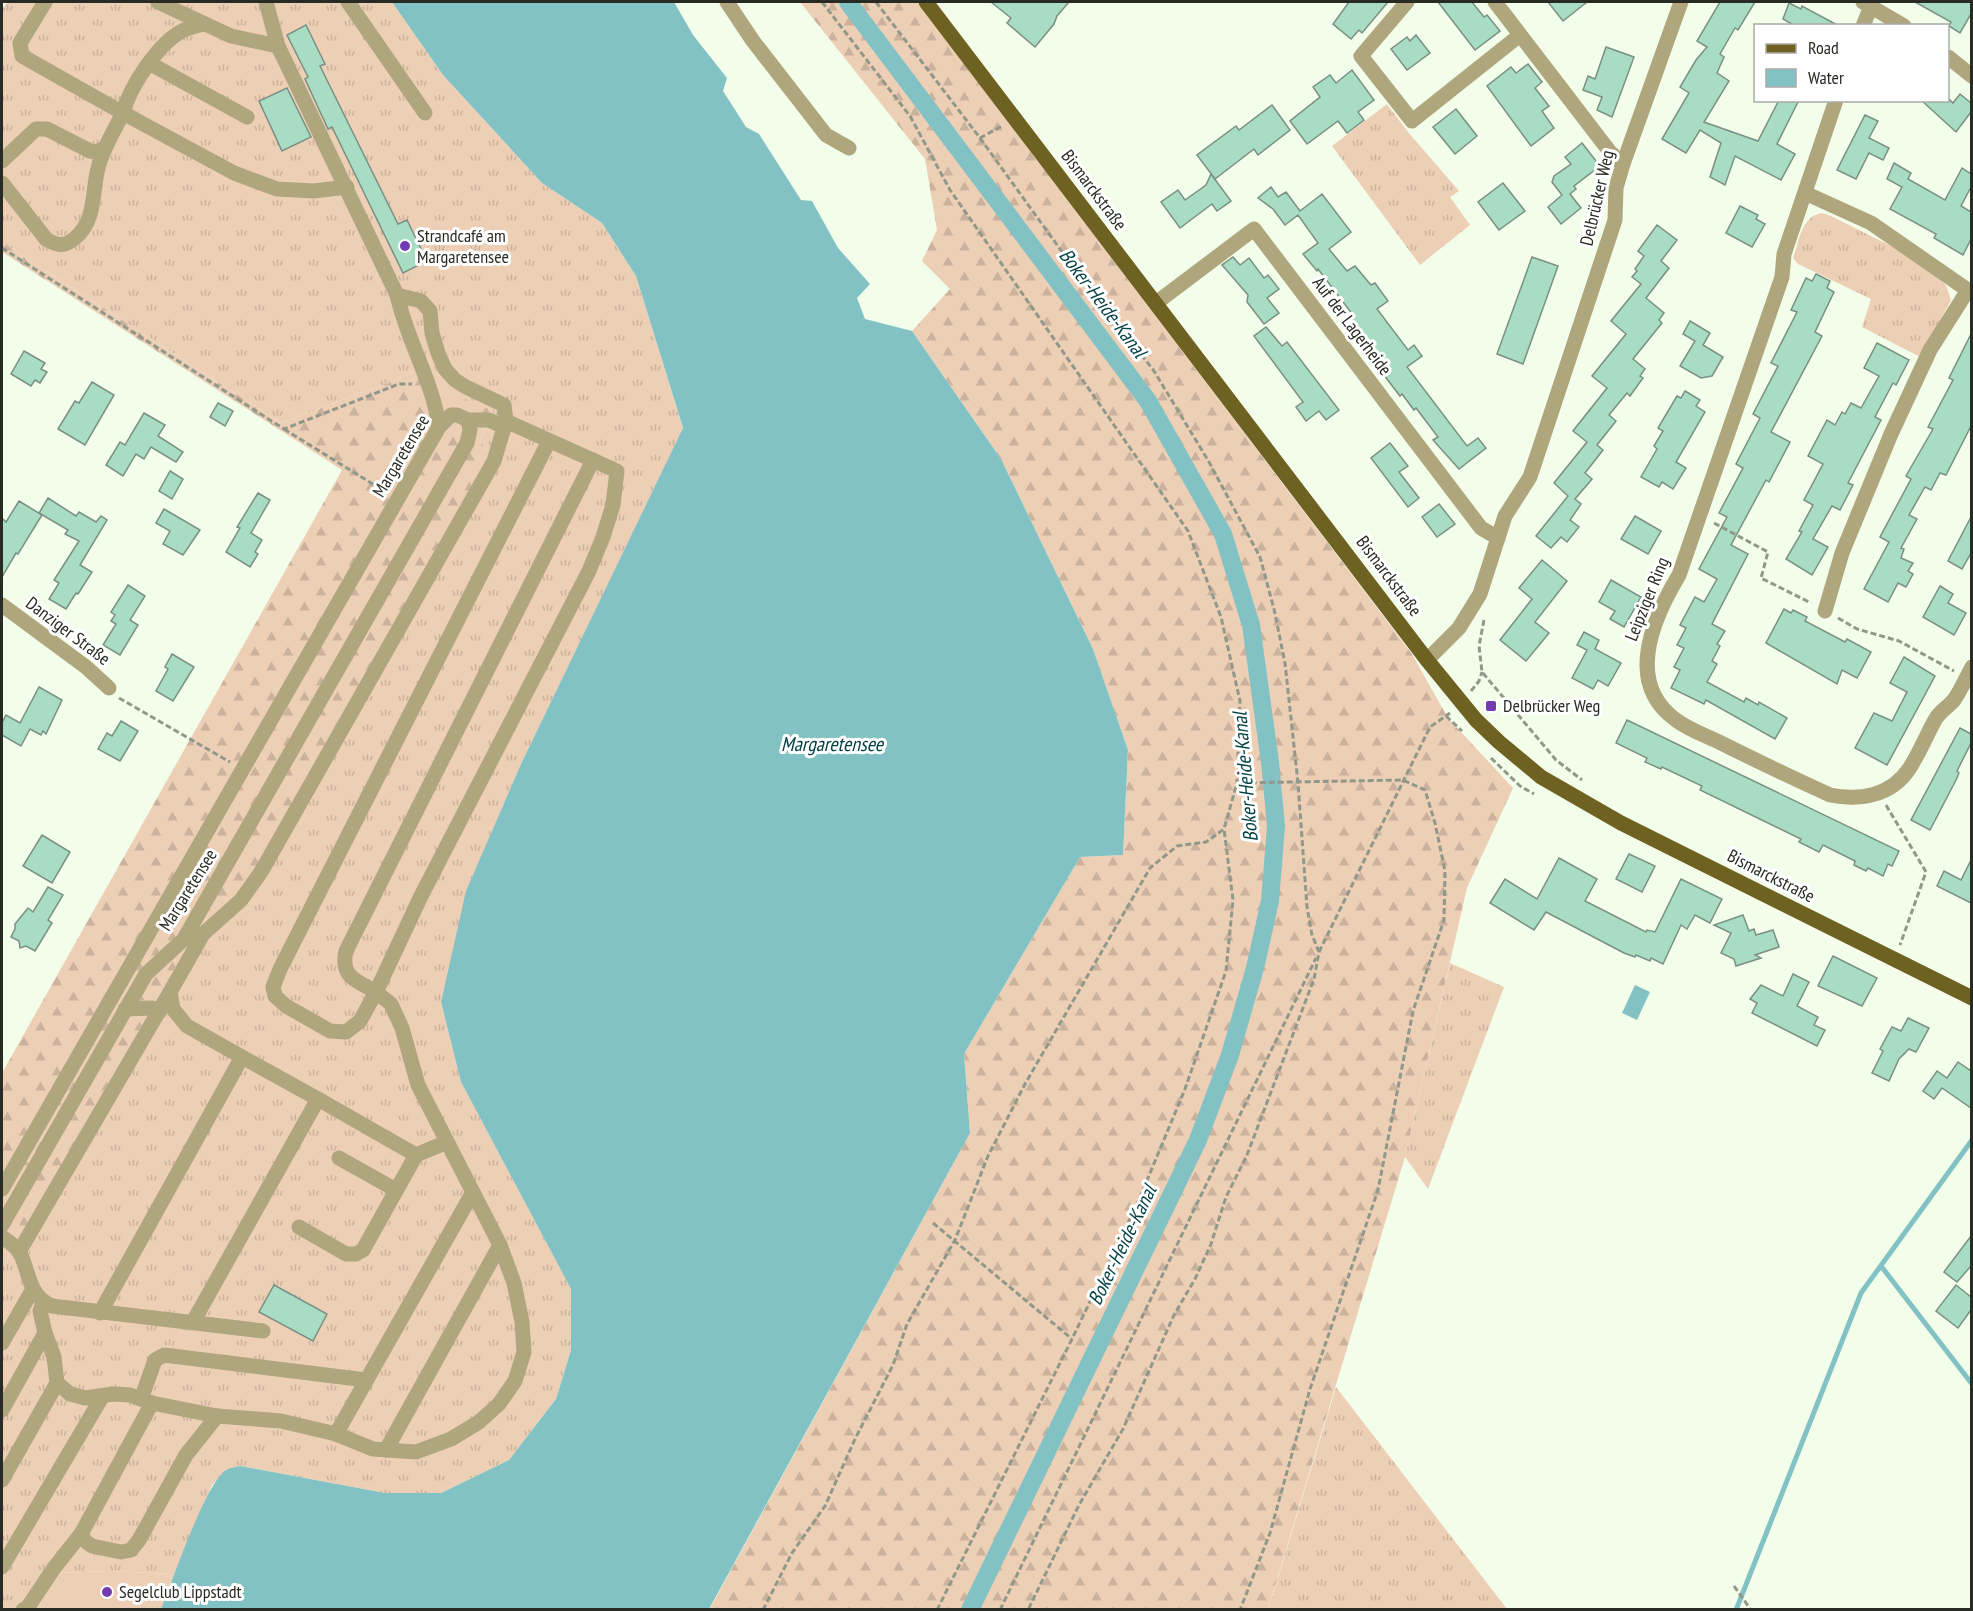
<svg xmlns="http://www.w3.org/2000/svg" width="1973" height="1611" font-family="'PT Sans Narrow',sans-serif">
<style>
.grass{fill:url(#grass-tufts)}
.forest{fill:url(#forest-firs)}
.garden{fill:#edcfb6}
.water{fill:#83c2c4}
.lines{fill:none;stroke-linecap:round;stroke-linejoin:round}
.stream{stroke:#83c2c4;stroke-width:5}
.canal{stroke:#83c2c4;stroke-width:18}
.building{fill:#a8ddc4;stroke:#7a8f85;stroke-width:1.5}
.path{stroke:#90988a;stroke-width:3;stroke-dasharray:6 3;stroke-linecap:butt}
.minor{stroke:#afa67e;stroke-width:15}
.major{stroke:#6e6121;stroke-width:15}
.poi-dot{fill:#723bb2;stroke:#fff;stroke-width:2}
.labels{text-anchor:middle;stroke-width:6;stroke-linejoin:round;paint-order:stroke}
.street-label{font-size:18px;fill:#272b24;stroke:#fff}
.poi-label{font-size:18px;fill:#272b24;stroke:#fff;text-anchor:start}
.water-label{font-size:20px;font-style:italic;fill:#013f42;stroke:#fff}
</style>
<defs>
<pattern id="grass-tufts" width="24" height="20" patternUnits="userSpaceOnUse" patternTransform="scale(1.5)"><rect width="24" height="20" fill="#edcfb6"/><path d="M3 7l-1-3M5 7V3M7 7l1-3M15 17l-1-3M17 17v-4M19 17l1-3" fill="none" stroke="#cbb29c"/></pattern>
<pattern id="forest-firs" width="22" height="20" patternUnits="userSpaceOnUse" patternTransform="scale(1.5)"><rect width="22" height="20" fill="#edcfb6"/><path d="M5 1l3.5 6h-7zM16 11l3.5 6h-7z" fill="#cbb29c"/></pattern>
</defs>
<rect width="100%" height="100%" fill="#f3feea"/>
<g class="grass">
<polygon points="7,2 392,2 443,75 542,183 602,223 636,276 683,429 521,764 467,891 441,1002 461,1082 571,1289 571,1350 556,1399 509,1460 441,1493 385,1493 240,1466 226,1470 212,1485 174,1574 108,1571 59,1573 34,1610 2,1609 2,1268 198,928 232,899 489,453 480,440 493,412 438,387 427,366 388,383 281,423 2,242 2,10"/>
<polygon points="1387,104 1408,132 1459,191 1450,197 1470,225 1420,265 1332,146"/>
<path d="M 1821,213 L 1829,215 L 1893,247 L 1926,269 L 1946,285 L 1951,300 L 1920,357 L 1862,327 L 1871,299 L 1798,264 L 1793,258 C 1799,242 1801,217 1821,213 Z"/>
<polygon points="1450,963 1504,987 1428,1189 1405,1157"/>
<polygon points="1336,1387 1507,1609 1268,1610"/>
</g>
<g class="forest">
<polygon points="800,2 917,2 1412,654 1448,718 1513,788 1467,888 1405,1157 1268,1609 709,1610 970,1133 964,1054 1080,857 1123,855 1128,750 1093,649 1001,459 912,331 950,289 922,261 937,230 925,159"/>
<polygon points="2,242 281,423 388,383 427,366 438,387 493,411 480,440 489,453 488,461 255,868 232,899 198,928 2,1268 2,1073 342,470 2,252"/>
</g>
<polygon class="garden" points="108,1571 174,1574 161,1609 34,1610 59,1573"/>
<g class="water">
<path d="M 392,2 L 674,2 L 693,35 L 727,78 L 723,91 L 746,127 L 759,134 L 801,200 L 812,201 L 838,248 L 870,284 L 857,298 L 865,319 L 912,331 L 1001,459 L 1093,649 L 1128,750 L 1123,855 L 1080,857 L 964,1054 L 970,1133 L 709,1609 L 161,1609 C 171,1584 206,1482 226,1470 C 229,1468 236,1467 240,1466 L 385,1493 L 441,1493 L 509,1460 L 556,1399 L 571,1350 L 571,1289 L 461,1082 L 441,1002 L 466,891 L 521,764 L 683,428 L 636,276 L 602,223 L 542,183 L 443,75 Z"/>
<polygon points="1635,985 1650,992 1637,1020 1622,1013"/>
</g>
<g class="lines">
<g class="stream">
<polyline points="1881,1266 1972,1384"/>
<polyline points="1736,1610 1861,1293 1972,1140"/>
</g>
<polyline class="canal" points="848,2 1148,401 1223,534 1251,625 1270,762 1276,826 1270,901 1255,968 1230,1055 1198,1140 970,1610"/>
</g>
<g class="building">
<polygon points="991,2 1069,2 1057,16 1054,24 1035,47 1007,23 1011,18"/>
<polygon points="1349,2 1388,2 1362,33 1359,30 1351,39 1333,24"/>
<polygon points="1438,2 1472,2 1484,17 1487,15 1500,31 1475,50"/>
<polygon points="1548,2 1587,2 1563,21"/>
<polygon points="1720,2 1755,2 1738,30 1735,28 1720,54 1724,57 1717,73 1729,81 1704,122 1758,141 1779,100 1799,100 1777,144 1795,154 1781,180 1735,156 1725,185 1710,177 1721,143 1700,130 1686,153 1662,139 1689,93 1680,87 1696,60 1707,47 1697,41"/>
<polygon points="1915,2 1971,2 1971,14 1960,33 1949,26 1951,22"/>
<polygon points="1789,3 1801,9 1802,6 1839,26 1795,26 1783,19"/>
<polygon points="306,25 325,64 320,66 398,224 407,220 427,261 403,273 332,127 328,129 305,79 308,77 287,35"/>
<polygon points="1416,35 1430,53 1407,70 1391,49 1407,37 1410,41"/>
<polygon points="1606,47 1634,57 1612,117 1597,110 1602,97 1583,90 1588,76 1595,79"/>
<polygon points="1528,64 1542,82 1535,88 1549,106 1542,111 1554,128 1531,146 1487,86 1511,67 1516,73"/>
<polygon points="1352,70 1374,100 1358,112 1364,120 1347,133 1338,121 1307,144 1290,121 1320,97 1313,87 1330,75 1336,83"/>
<polygon points="287,88 311,137 282,151 259,101"/>
<polygon points="1960,94 1971,103 1971,112 1956,132 1921,100 1950,100 1953,103"/>
<polygon points="1272,105 1290,130 1258,155 1254,149 1215,179 1197,155 1236,126 1239,130"/>
<polygon points="1456,109 1477,136 1455,154 1433,127"/>
<polygon points="1865,115 1878,121 1869,138 1889,148 1883,160 1869,153 1856,179 1837,170"/>
<polygon points="1582,143 1600,166 1574,186 1576,189 1570,194 1581,208 1561,224 1548,207 1562,195 1552,182 1554,176 1571,164 1565,157"/>
<polygon points="1894,163 1911,173 1908,179 1945,200 1962,168 1971,174 1971,187 1961,206 1971,212 1971,239 1963,255 1934,238 1936,234 1890,209 1902,187 1887,179"/>
<polygon points="1211,174 1231,201 1217,211 1212,204 1180,228 1161,202 1178,190 1185,200 1206,185"/>
<polygon points="1503,183 1525,211 1499,230 1478,202"/>
<polygon points="1271,187 1278,197 1286,192 1300,211 1322,194 1351,232 1329,249 1347,271 1355,266 1371,285 1375,283 1388,301 1377,309 1408,350 1414,345 1422,356 1407,367 1467,446 1478,438 1486,448 1459,469 1433,440 1438,437 1416,408 1414,410 1402,394 1400,396 1343,322 1353,315 1318,269 1317,271 1303,254 1318,243 1298,215 1285,225 1273,209 1258,198"/>
<polygon points="1740,206 1758,215 1756,219 1765,224 1752,247 1726,233"/>
<polygon points="1657,225 1677,240 1661,261 1669,268 1646,298 1664,313 1659,320 1662,323 1633,359 1645,369 1640,376 1643,378 1630,396 1627,393 1609,415 1616,421 1597,445 1603,450 1585,473 1592,479 1575,499 1581,504 1570,520 1579,527 1567,542 1561,537 1551,548 1536,536 1568,496 1554,483 1587,442 1573,431 1607,388 1592,376 1626,334 1611,321 1641,284 1632,277 1637,271 1635,269 1644,256 1638,251"/>
<polygon points="1233,257 1240,265 1249,258 1264,278 1268,275 1279,289 1267,298 1279,313 1264,324 1247,302 1248,295 1222,265"/>
<polygon points="1532,257 1558,266 1523,364 1497,354"/>
<polygon points="1816,274 1830,281 1827,288 1834,292 1815,332 1822,336 1771,432 1790,442 1769,482 1766,480 1731,545 1748,554 1712,624 1725,631 1717,644 1720,646 1712,661 1717,664 1707,682 1744,702 1746,698 1758,705 1759,702 1787,718 1775,739 1706,700 1704,704 1671,688 1680,670 1674,667 1684,648 1677,645 1686,628 1680,625 1695,597 1704,602 1717,579 1699,569 1727,517 1719,513 1743,468 1736,464 1760,418 1753,414 1778,366 1771,363 1797,312 1791,310 1806,278 1812,281"/>
<polygon points="1690,321 1710,333 1703,345 1723,357 1712,376 1701,378 1680,366 1695,341 1683,334"/>
<polygon points="1266,327 1282,346 1287,342 1339,410 1326,420 1319,411 1306,421 1296,407 1303,402 1254,336"/>
<polygon points="1971,334 1971,426 1946,475 1940,473 1931,490 1925,487 1909,515 1917,519 1901,548 1904,549 1901,558 1913,563 1908,571 1913,574 1906,587 1898,583 1888,602 1864,589 1889,542 1880,537 1911,479 1906,476 1933,429 1928,427 1953,380 1949,378"/>
<polygon points="1877,343 1909,360 1896,385 1893,383 1875,417 1881,420 1848,483 1853,485 1840,510 1832,506 1813,539 1828,547 1812,575 1786,559 1802,532 1799,531 1813,505 1804,500 1823,464 1808,456 1827,420 1835,425 1842,412 1845,414 1851,403 1861,408 1879,376 1864,368"/>
<polygon points="24,351 45,363 41,369 47,372 40,383 35,380 31,386 11,374"/>
<polygon points="92,382 114,395 85,445 58,429 75,401 79,403"/>
<polygon points="1685,391 1700,400 1696,406 1705,412 1676,462 1686,468 1673,489 1662,482 1659,487 1641,477 1657,449 1654,446 1663,431 1658,428 1677,396 1681,398"/>
<polygon points="218,403 233,411 225,426 210,417"/>
<polygon points="144,413 165,425 158,436 183,452 176,462 151,447 144,459 136,454 123,476 106,465 120,442 125,445"/>
<polygon points="1390,443 1408,466 1399,472 1419,498 1408,507 1371,458"/>
<polygon points="170,471 183,479 172,499 159,491"/>
<polygon points="258,493 270,500 251,533 262,540 255,552 258,554 250,567 226,552 240,528 237,527"/>
<polygon points="48,498 76,516 79,512 96,522 101,516 107,520 80,565 92,572 78,594 76,593 66,609 49,599 59,583 54,580 79,541 65,534 68,530 39,513"/>
<polygon points="19,501 42,515 18,554 16,553 2,577 2,518 6,522"/>
<polygon points="1439,504 1455,524 1437,537 1422,517"/>
<polygon points="164,509 200,530 183,555 163,544 170,531 156,523"/>
<polygon points="1635,516 1661,531 1648,554 1621,539"/>
<polygon points="1971,517 1971,553 1962,569 1948,561"/>
<polygon points="1542,560 1567,581 1535,622 1549,633 1526,661 1500,640 1532,599 1519,588"/>
<polygon points="1611,580 1641,597 1624,627 1610,619 1615,611 1599,602"/>
<polygon points="128,585 145,596 130,620 138,625 120,655 103,645 116,624 111,621 115,615 111,612"/>
<polygon points="1940,586 1953,594 1948,603 1966,613 1954,635 1923,617"/>
<polygon points="1784,609 1791,613 1793,610 1807,617 1805,621 1845,642 1847,639 1871,652 1857,678 1842,670 1837,684 1766,643"/>
<polygon points="1584,632 1599,640 1595,649 1621,663 1608,686 1598,680 1593,689 1572,678 1587,650 1577,645"/>
<polygon points="172,654 194,667 173,701 156,691 168,669 165,667"/>
<polygon points="1904,657 1935,676 1887,765 1855,748 1874,713 1892,721 1907,692 1890,683"/>
<polygon points="39,687 62,700 46,734 43,731 41,735 30,729 21,746 2,735 2,723 6,715 20,723"/>
<polygon points="1627,720 1899,851 1892,866 1888,864 1883,876 1868,868 1866,871 1854,865 1855,861 1823,845 1819,852 1799,842 1801,839 1700,790 1702,786 1662,767 1661,769 1645,762 1647,758 1616,743"/>
<polygon points="121,721 138,731 120,761 98,749 107,733 112,736"/>
<polygon points="1960,728 1971,734 1971,743 1957,771 1959,773 1956,780 1930,830 1911,820"/>
<polygon points="42,835 70,852 52,883 23,866"/>
<polygon points="1629,854 1655,866 1642,892 1616,879"/>
<polygon points="1559,858 1597,879 1585,901 1646,932 1647,930 1655,932 1681,879 1722,899 1710,923 1695,915 1687,929 1681,925 1663,964 1651,958 1650,961 1636,955 1635,957 1624,953 1546,912 1534,930 1490,903 1505,879 1537,899"/>
<polygon points="1971,860 1971,903 1937,886 1944,871 1961,880"/>
<polygon points="48,887 63,895 48,920 52,923 35,951 26,946 20,948 19,941 11,937 15,929 15,924 28,908 33,912"/>
<polygon points="1743,915 1749,931 1754,929 1756,935 1773,930 1779,947 1755,955 1761,958 1736,966 1734,959 1721,953 1731,933 1714,925"/>
<polygon points="1833,956 1877,978 1862,1006 1818,986"/>
<polygon points="1793,974 1809,982 1797,1006 1818,1017 1814,1025 1825,1030 1817,1046 1752,1013 1757,1003 1750,999 1761,985 1783,996"/>
<polygon points="1908,1018 1929,1028 1916,1052 1909,1049 1899,1059 1889,1081 1872,1073 1883,1051 1880,1049 1892,1027 1901,1031"/>
<polygon points="1958,1062 1971,1071 1971,1108 1942,1088 1934,1099 1923,1091 1937,1071 1947,1078"/>
<polygon points="1971,1236 1971,1266 1957,1282 1944,1272"/>
<polygon points="274,1285 327,1314 313,1341 259,1312"/>
<polygon points="1956,1285 1971,1297 1971,1310 1958,1328 1936,1311"/>
</g>
<g class="lines">
<g class="path">
<polyline points="822,2 910,116 950,190 1188,531 1221,617 1240,701 1237,783 1403,780 1425,790 1435,823 1445,871 1444,920 1413,1011 1378,1190 1310,1389 1270,1533 1240,1610"/>
<polyline points="876,2 980,138 1002,126"/>
<polyline points="980,138 1065,256 1154,371 1209,462 1260,557 1274,609 1285,663 1298,783 1307,907 1312,935 1319,952 1314,979 1247,1155 1226,1197 1211,1244 1195,1279 1174,1315 1123,1429 1079,1505 1028,1610"/>
<polyline points="2,248 284,429 399,384 412,384"/>
<polyline points="284,429 384,491"/>
<polyline points="1714,523 1768,552 1761,578 1811,603"/>
<polyline points="1838,618 1857,629 1899,641 1954,671"/>
<polyline points="1484,620 1479,646 1482,672 1556,760 1582,780"/>
<polyline points="1471,691 1479,681 1482,672"/>
<polyline points="119,698 230,762"/>
<polyline points="1446,716 1462,731"/>
<polyline points="1491,758 1520,786 1534,794"/>
<polyline points="1886,805 1926,872 1900,945"/>
<polyline points="1319,952 1430,727 1450,713"/>
<polyline points="933,1223 1072,1339"/>
<polyline points="1734,1586 1751,1610"/>
<polyline points="763,1610 792,1553 825,1506 855,1439 893,1365 907,1324 955,1240 988,1156 1025,1084 1150,868 1177,846 1206,842 1224,829 1237,783"/>
<polyline points="937,1610 1072,1339 1138,1202 1185,1089 1226,971 1233,900 1224,829"/>
<polyline points="1000,1610 1316,958"/>
</g>
<g class="minor">
<path d="M 45,2 L 20,43 L 22,56 L 123,113 C 130,86 159,42 184,30 C 190,27 197,26 203,24"/>
<polyline points="158,2 231,36 278,46"/>
<polyline points="266,2 278,46 397,295"/>
<polyline points="348,2 425,113"/>
<polyline points="727,2 753,41 826,135 849,148"/>
<polyline points="1407,2 1361,56 1412,121 1520,35"/>
<polyline points="1495,2 1610,152 1623,164"/>
<polyline points="1863,2 1904,26"/>
<polyline points="1863,26 1871,6"/>
<polyline points="1948,57 1972,76"/>
<polyline points="149,63 247,117"/>
<path d="M 1836,100 L 1784,254 L 1782,277 L 1679,575 C 1653,618 1624,683 1676,720 C 1689,730 1707,736 1721,743 C 1757,761 1793,778 1830,795 C 1859,801 1891,796 1909,769 C 1919,754 1926,736 1935,720 C 1939,712 1948,707 1954,700 C 1961,690 1966,678 1972,667"/>
<polyline points="2,161 36,129 47,129 90,151 97,152 105,148"/>
<path d="M 2,183 L 46,239 C 57,246 65,247 75,238 C 96,221 92,192 98,168 C 103,148 114,131 123,113 L 234,173 L 277,189 L 314,191 L 347,187"/>
<polyline points="1805,193 1871,223 1972,293"/>
<polyline points="1156,303 1254,229 1481,528 1498,538"/>
<polyline points="468,420 489,420 504,427"/>
<path d="M 549,441 L 280,969 L 273,987 L 275,996 L 286,1006 L 330,1031 L 346,1032 L 360,1021 L 376,992 C 356,980 340,977 346,951 L 593,460"/>
<polyline points="2,605 86,667 109,688"/>
<polyline points="1825,611 1842,553 1891,434 1930,350 1968,290"/>
<polyline points="1427,660 1459,628 1480,594 1505,516 1530,477 1615,220 1616,188 1623,164 1681,2"/>
<polyline points="125,1009 152,1008 159,1012"/>
<polyline points="242,1057 187,1026 173,1009 170,992 203,934 241,900 261,872 494,461 506,421"/>
<polyline points="339,1158 396,1190"/>
<polyline points="2,1189 439,427 451,415 457,415 468,420 470,430 467,443 184,939 146,974 2,1225"/>
<polyline points="299,1227 346,1254 356,1254 363,1250 416,1155"/>
<path d="M 2,1237 C 8,1241 16,1246 20,1253 C 30,1273 28,1296 52,1306 L 263,1331"/>
<polyline points="19,1252 170,992"/>
<polyline points="100,1313 242,1057 318,1099"/>
<polyline points="193,1322 318,1099 416,1155 447,1142"/>
<polyline points="2,1343 33,1289"/>
<path d="M 57,1383 L 70,1394 L 85,1398 L 113,1394 L 130,1395 L 152,1403 L 217,1416 L 281,1421 L 336,1434 L 373,1449 L 416,1452 L 451,1439 L 479,1422 L 499,1404 L 515,1381 L 524,1352 L 522,1322 L 514,1283 L 500,1245 L 418,1085 L 402,1028 L 391,1004 L 376,992 L 421,896 L 589,571 L 603,537 L 613,505 L 617,471 L 506,421 L 504,405 L 466,387 L 455,380 L 445,369 L 438,353 L 432,333 L 430,311 L 421,301 L 397,295 C 407,341 433,381 439,427"/>
<polyline points="141,1399 155,1360 164,1355 366,1380"/>
<polyline points="2,1410 45,1333 40,1311 43,1302"/>
<polyline points="336,1434 473,1192"/>
<polyline points="386,1450 500,1245"/>
<polyline points="2,1480 57,1383 54,1357 45,1333"/>
<polyline points="81,1534 85,1541 92,1546 121,1552 131,1550 139,1540 186,1455 217,1416"/>
<polyline points="2,1567 102,1397"/>
<polyline points="23,1610 28,1607 54,1568 81,1534 152,1403"/>
</g>
<polyline class="major" points="926,2 1427,660 1476,720 1499,742 1541,777 1621,823 1972,998"/>
</g>
<g class="poi-dot">
<circle cx="405" cy="246" r="6"/>
<rect x="1485" y="700" width="12" height="12" rx="3"/>
<circle cx="107" cy="1592" r="6"/>
</g>
<g class="labels">
<g class="street-label">
<text transform="translate(1094 190) rotate(53)" y="6">Bismarckstraße</text>
<text transform="translate(1597 198) rotate(-77)" y="6">Delbrücker Weg</text>
<text transform="translate(1352 326) rotate(53)" y="6">Auf der Lagerheide</text>
<text transform="translate(401 456) rotate(-59)" y="6">Margaretensee</text>
<text transform="translate(1389 576) rotate(53)" y="6">Bismarckstraße</text>
<text transform="translate(1647 599) rotate(-68)" y="6">Leipziger Ring</text>
<text transform="translate(68 631) rotate(37)" y="6">Danziger Straße</text>
<text transform="translate(1771 876) rotate(27)" y="6">Bismarckstraße</text>
<text transform="translate(188 890) rotate(-58)" y="6">Margaretensee</text>
</g>
<g class="poi-label">
<text x="417" y="242">Strandcafé am<tspan x="417" dy="21">Margaretensee</tspan></text>
<text x="1503" y="712">Delbrücker Weg</text>
<text x="119" y="1598">Segelclub Lippstadt</text>
</g>
<g class="water-label">
<text transform="translate(1103 303) rotate(53)" y="7">Boker-Heide-Kanal</text>
<text x="832" y="751">Margaretensee</text>
<text transform="translate(1245 777) rotate(-95)" y="7">Boker-Heide-Kanal</text>
<text transform="translate(1122 1245) rotate(-64)" y="7">Boker-Heide-Kanal</text>
</g>
</g>
<rect width="1973" height="1611" fill="none" stroke="#272b24" stroke-width="6"/>
<rect x="1754" y="24" width="195" height="78" fill="#ffffff" stroke="#a9aaa7" stroke-width="1.5"/>
<rect x="1766" y="44" width="30" height="9" fill="#6e6121" stroke="#a9aaa7" stroke-width="1.5"/>
<text x="1808" y="54" font-size="18" fill="#272b24">Road</text>
<rect x="1766" y="69" width="30" height="18" fill="#83c2c4" stroke="#a9aaa7" stroke-width="1.5"/>
<text x="1808" y="84" font-size="18" fill="#272b24">Water</text>
</svg>
